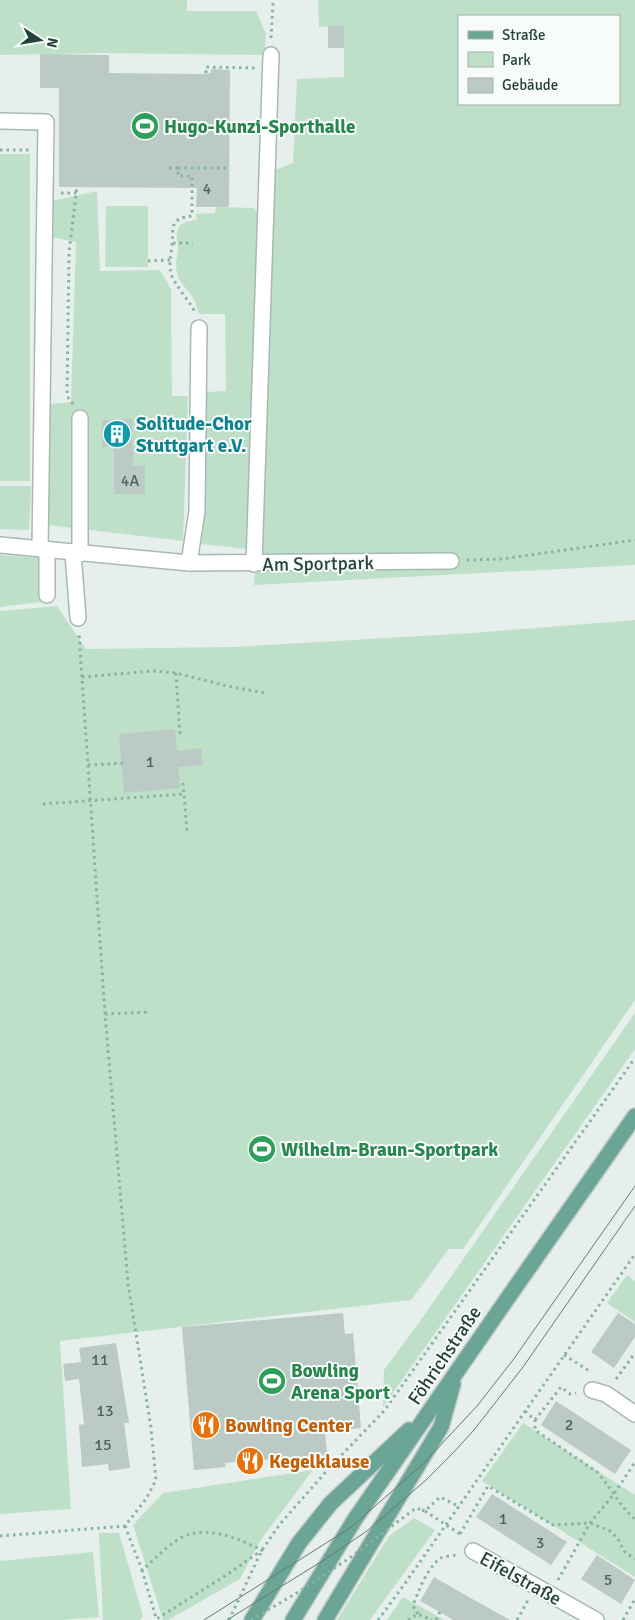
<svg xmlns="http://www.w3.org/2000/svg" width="635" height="1620" font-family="Signika,sans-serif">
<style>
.green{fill:#bfe0c8;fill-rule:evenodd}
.building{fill:#bbcac4}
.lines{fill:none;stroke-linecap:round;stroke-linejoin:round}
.minor-casing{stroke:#a8b8b2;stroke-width:18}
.major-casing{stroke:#c2cac8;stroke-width:18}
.path{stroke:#86b3a5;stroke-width:3;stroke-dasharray:2.5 4;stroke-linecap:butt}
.minor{stroke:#fff;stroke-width:15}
.major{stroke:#6aa596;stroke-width:15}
.tram{stroke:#5f7d75;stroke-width:1}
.path-bridge{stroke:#86b3a5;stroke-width:3;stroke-dasharray:2.5 4;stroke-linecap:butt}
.labels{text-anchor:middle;stroke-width:4;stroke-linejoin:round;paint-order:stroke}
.number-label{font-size:16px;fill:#4a645c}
.leisure-label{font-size:19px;font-weight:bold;fill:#27864d;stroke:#f7fbf9;text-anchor:start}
.culture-label{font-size:19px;font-weight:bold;fill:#0d838f;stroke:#f7fbf9;text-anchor:start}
.street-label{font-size:19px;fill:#24423a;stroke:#f7fbf9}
.food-label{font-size:19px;font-weight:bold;fill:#c56008;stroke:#f7fbf9;text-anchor:start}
</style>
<rect width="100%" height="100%" fill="#e6efeb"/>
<g class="green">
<polygon points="0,0 187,0 187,11 256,11 266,34 265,55 99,53 0,55"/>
<path d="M 318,0 L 635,0 L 635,565 L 254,585 L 275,170 L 293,163 L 297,79 L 344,77 L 344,26 L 319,27 ZM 459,16 L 619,16 L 619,104 L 459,104 Z"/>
<rect x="0" y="154" width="30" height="327"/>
<polygon points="97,191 100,271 160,270 171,289 172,396 188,396 183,541 48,525 49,404 71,402 76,242 51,237 52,201"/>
<polygon points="106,206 148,206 148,267 105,267"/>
<path d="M 216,207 L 254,208 L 259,215 L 247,549 L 201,544 L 205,510 L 207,392 L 226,391 L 225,314 L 199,314 C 197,308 195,301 192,296 C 186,288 179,282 177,273 C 174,261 179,254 178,246 C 175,228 177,222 197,220 L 196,214 L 215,213 Z"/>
<polygon points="0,486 31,486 29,530 0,529"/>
<polygon points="0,555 40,558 41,602 0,607"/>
<polygon points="57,606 86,649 234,647 472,633 635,620 635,1000 463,1249 449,1249 411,1300 60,1341 71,1509 0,1514 0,611"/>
<polygon points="635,1013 635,1049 383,1407 384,1370 418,1324"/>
<polygon points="627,1275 635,1281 635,1322 607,1303"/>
<polygon points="523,1423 635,1495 635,1577 482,1481"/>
<polygon points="313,1470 260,1541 240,1579 168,1620 163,1620 133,1525 163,1493"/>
<polygon points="414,1518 435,1530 370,1620 337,1620 389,1536"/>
<polygon points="99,1533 119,1533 143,1616 140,1620 103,1620"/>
<polygon points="93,1552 99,1617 62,1620 0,1620 0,1561"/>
<polygon points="403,1597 444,1620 387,1620"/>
</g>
<g class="building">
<rect x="328" y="26" width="16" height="22"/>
<polygon points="40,54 109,55 109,73 201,74 211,73 211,69 230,70 229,207 196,207 197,188 59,187 59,88 40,88"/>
<polygon points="132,419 133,466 145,466 145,494 114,494 114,447 102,447 102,420"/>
<polygon points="175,729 177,751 201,748 203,765 178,767 180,788 124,793 119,734"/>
<polygon points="343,1313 345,1334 353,1333 361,1428 325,1432 327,1455 225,1463 226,1467 194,1470 182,1327"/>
<polygon points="618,1313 635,1324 635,1337 614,1368 591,1352"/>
<polygon points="116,1343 129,1423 124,1423 130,1468 109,1471 108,1464 82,1467 79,1425 84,1424 79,1379 65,1381 63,1364 81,1362 79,1348"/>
<polygon points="556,1401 631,1450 615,1474 541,1425"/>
<polygon points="492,1494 567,1542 551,1565 476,1517"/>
<polygon points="597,1555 635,1580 621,1604 581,1579"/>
<polygon points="434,1577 467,1596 510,1620 453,1620 440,1612 420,1601"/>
</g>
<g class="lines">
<defs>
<g id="minor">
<polyline points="0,121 46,122 40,549"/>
<polyline points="80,418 80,554"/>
<polyline points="0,545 189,563 451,561"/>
<polyline points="47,550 47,595"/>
<polyline points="73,553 78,618"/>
<polyline points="189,563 197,511 199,328"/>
<polyline points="254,564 271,55"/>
<polyline points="592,1390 606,1394 635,1414"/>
<polyline points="473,1551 596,1620"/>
</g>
<g id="major">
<polyline points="252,1620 299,1543 331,1503 409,1430"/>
<polyline points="293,1620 355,1519 505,1302 635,1116"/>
<polyline points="325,1620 441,1427 453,1384"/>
</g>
</defs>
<use href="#minor" class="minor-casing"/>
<use href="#major" class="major-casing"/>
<g class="path">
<polyline points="271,38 273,3"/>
<polyline points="206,73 206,67 255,68"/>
<polyline points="0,150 30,150"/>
<path d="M 169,168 L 178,168 L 178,176 L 192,176 L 192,216 C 168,219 174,228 172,245 C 171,256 168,265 172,276 C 175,285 190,302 195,312"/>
<polyline points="178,168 230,168"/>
<polyline points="61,193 77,193"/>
<polyline points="173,243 193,243"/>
<polyline points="148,261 170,260"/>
<polyline points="73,404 67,396 69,252 77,187"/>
<polyline points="467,560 502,559 635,540"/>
<polyline points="176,673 180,736"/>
<polyline points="82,677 153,671 176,673 227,686 265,693"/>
<polyline points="88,765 125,763"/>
<polyline points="183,783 184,794"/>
<polyline points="43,804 184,794 187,834"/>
<polyline points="105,1014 150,1012"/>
<polyline points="564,1355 591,1372"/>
<polyline points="616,1379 635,1353"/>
<path d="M 525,1411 L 535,1420 L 535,1430 L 597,1472 C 611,1487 619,1506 635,1519"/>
<polyline points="535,1420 561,1387 570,1394 576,1393"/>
<polyline points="422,1510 425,1511 440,1497 458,1506"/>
<polyline points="425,1511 460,1534"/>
<path d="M 125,1526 L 142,1570 C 153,1561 163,1550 174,1542 C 203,1522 234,1537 262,1550 L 228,1574 L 155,1620"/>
<polyline points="460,1534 488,1486 553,1525 590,1523 610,1531 618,1539 624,1551 635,1559"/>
<polyline points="0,1536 125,1526 146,1499 156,1480 151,1428 128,1283 105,1014 79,634"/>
<polyline points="142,1570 156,1618"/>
<polyline points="558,1580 590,1523 614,1494 635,1462"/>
<path d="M 418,1614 L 413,1606 C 417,1593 429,1565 441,1558 C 445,1556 452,1556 456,1555"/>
<polyline points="229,1620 262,1550 280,1524 332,1465 384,1411 635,1058"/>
<polyline points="378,1620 406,1582 635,1254"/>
<polyline points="408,1620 418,1614 432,1620"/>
<polyline points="436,1620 440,1612"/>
<polyline points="517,1620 528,1600"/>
<polyline points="623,1620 635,1599"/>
</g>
<use href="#minor" class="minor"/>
<use href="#major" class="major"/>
<g class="tram">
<polyline points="204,1620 350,1528 422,1465 477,1406 513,1360 635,1186"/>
<polyline points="227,1620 324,1560 367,1531 426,1480 452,1454 474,1430 523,1367 635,1206"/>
</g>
<polyline class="path-bridge" points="251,1620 300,1591 348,1559 416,1508 422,1510"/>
</g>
<defs>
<symbol id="stadium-disc" viewBox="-11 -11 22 22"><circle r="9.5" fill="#2e9e5b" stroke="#f7fbf9"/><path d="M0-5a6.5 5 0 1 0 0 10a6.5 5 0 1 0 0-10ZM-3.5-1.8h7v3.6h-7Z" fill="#fff"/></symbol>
<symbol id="building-disc" viewBox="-11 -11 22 22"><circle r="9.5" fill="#0f9aa8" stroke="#f7fbf9"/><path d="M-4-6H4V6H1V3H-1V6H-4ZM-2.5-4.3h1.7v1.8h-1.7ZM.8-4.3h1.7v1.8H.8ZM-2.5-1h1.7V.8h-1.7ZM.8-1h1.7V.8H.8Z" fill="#fff"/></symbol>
<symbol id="restaurant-disc" viewBox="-11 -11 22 22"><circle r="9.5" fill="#e8710a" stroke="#f7fbf9"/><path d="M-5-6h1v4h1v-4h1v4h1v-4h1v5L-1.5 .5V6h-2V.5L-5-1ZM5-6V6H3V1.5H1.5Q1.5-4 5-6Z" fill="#fff"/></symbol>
</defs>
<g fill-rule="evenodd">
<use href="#stadium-disc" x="129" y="110" width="32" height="32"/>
<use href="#building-disc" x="101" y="418" width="32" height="32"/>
<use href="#stadium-disc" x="246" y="1133" width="32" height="32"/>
<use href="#stadium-disc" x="256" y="1365" width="32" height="32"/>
<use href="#restaurant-disc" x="190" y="1409" width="32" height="32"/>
<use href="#restaurant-disc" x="234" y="1445" width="32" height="32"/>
</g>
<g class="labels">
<g class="number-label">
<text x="207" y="194">4</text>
<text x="130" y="486">4A</text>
<text x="150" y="767">1</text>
<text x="100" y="1365">11</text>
<text x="105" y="1416">13</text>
<text x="569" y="1430">2</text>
<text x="103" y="1450">15</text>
<text x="503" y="1524">1</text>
<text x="540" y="1548">3</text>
<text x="608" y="1585">5</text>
</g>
<g class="leisure-label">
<text x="164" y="133">Hugo-Kunzi-Sporthalle</text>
<text x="281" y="1156">Wilhelm-Braun-Sportpark</text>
<text x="291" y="1377">Bowling<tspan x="291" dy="22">Arena Sport</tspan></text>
</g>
<g class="culture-label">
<text x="136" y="430">Solitude-Chor<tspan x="136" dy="22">Stuttgart e.V.</tspan></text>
</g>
<g class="street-label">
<text transform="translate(318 563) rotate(-1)" y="7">Am Sportpark</text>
<text transform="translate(444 1355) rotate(-56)" y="7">Föhrichstraße</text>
<text transform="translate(521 1578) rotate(29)" y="7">Eifelstraße</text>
</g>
<g class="food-label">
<text x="225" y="1432">Bowling Center</text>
<text x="269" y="1468">Kegelklause</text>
</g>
</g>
<rect x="458" y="15" width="162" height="90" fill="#f7fbf9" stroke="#a3b1ad"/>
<rect x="468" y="31" width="25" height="8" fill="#6aa596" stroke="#a3b1ad"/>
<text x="502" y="40" font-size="15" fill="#24423a">Straße</text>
<rect x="468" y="52" width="25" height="15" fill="#bfe0c8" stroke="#a3b1ad"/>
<text x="502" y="65" font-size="15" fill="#24423a">Park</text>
<rect x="468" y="78" width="25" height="15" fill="#bbcac4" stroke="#a3b1ad"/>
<text x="502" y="90" font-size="15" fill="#24423a">Gebäude</text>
<g transform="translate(40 40) rotate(102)" stroke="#f7fbf9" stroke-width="4" paint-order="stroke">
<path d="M0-4L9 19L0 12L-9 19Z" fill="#24423a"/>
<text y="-8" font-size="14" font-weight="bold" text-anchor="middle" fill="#24423a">N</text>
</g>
</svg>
